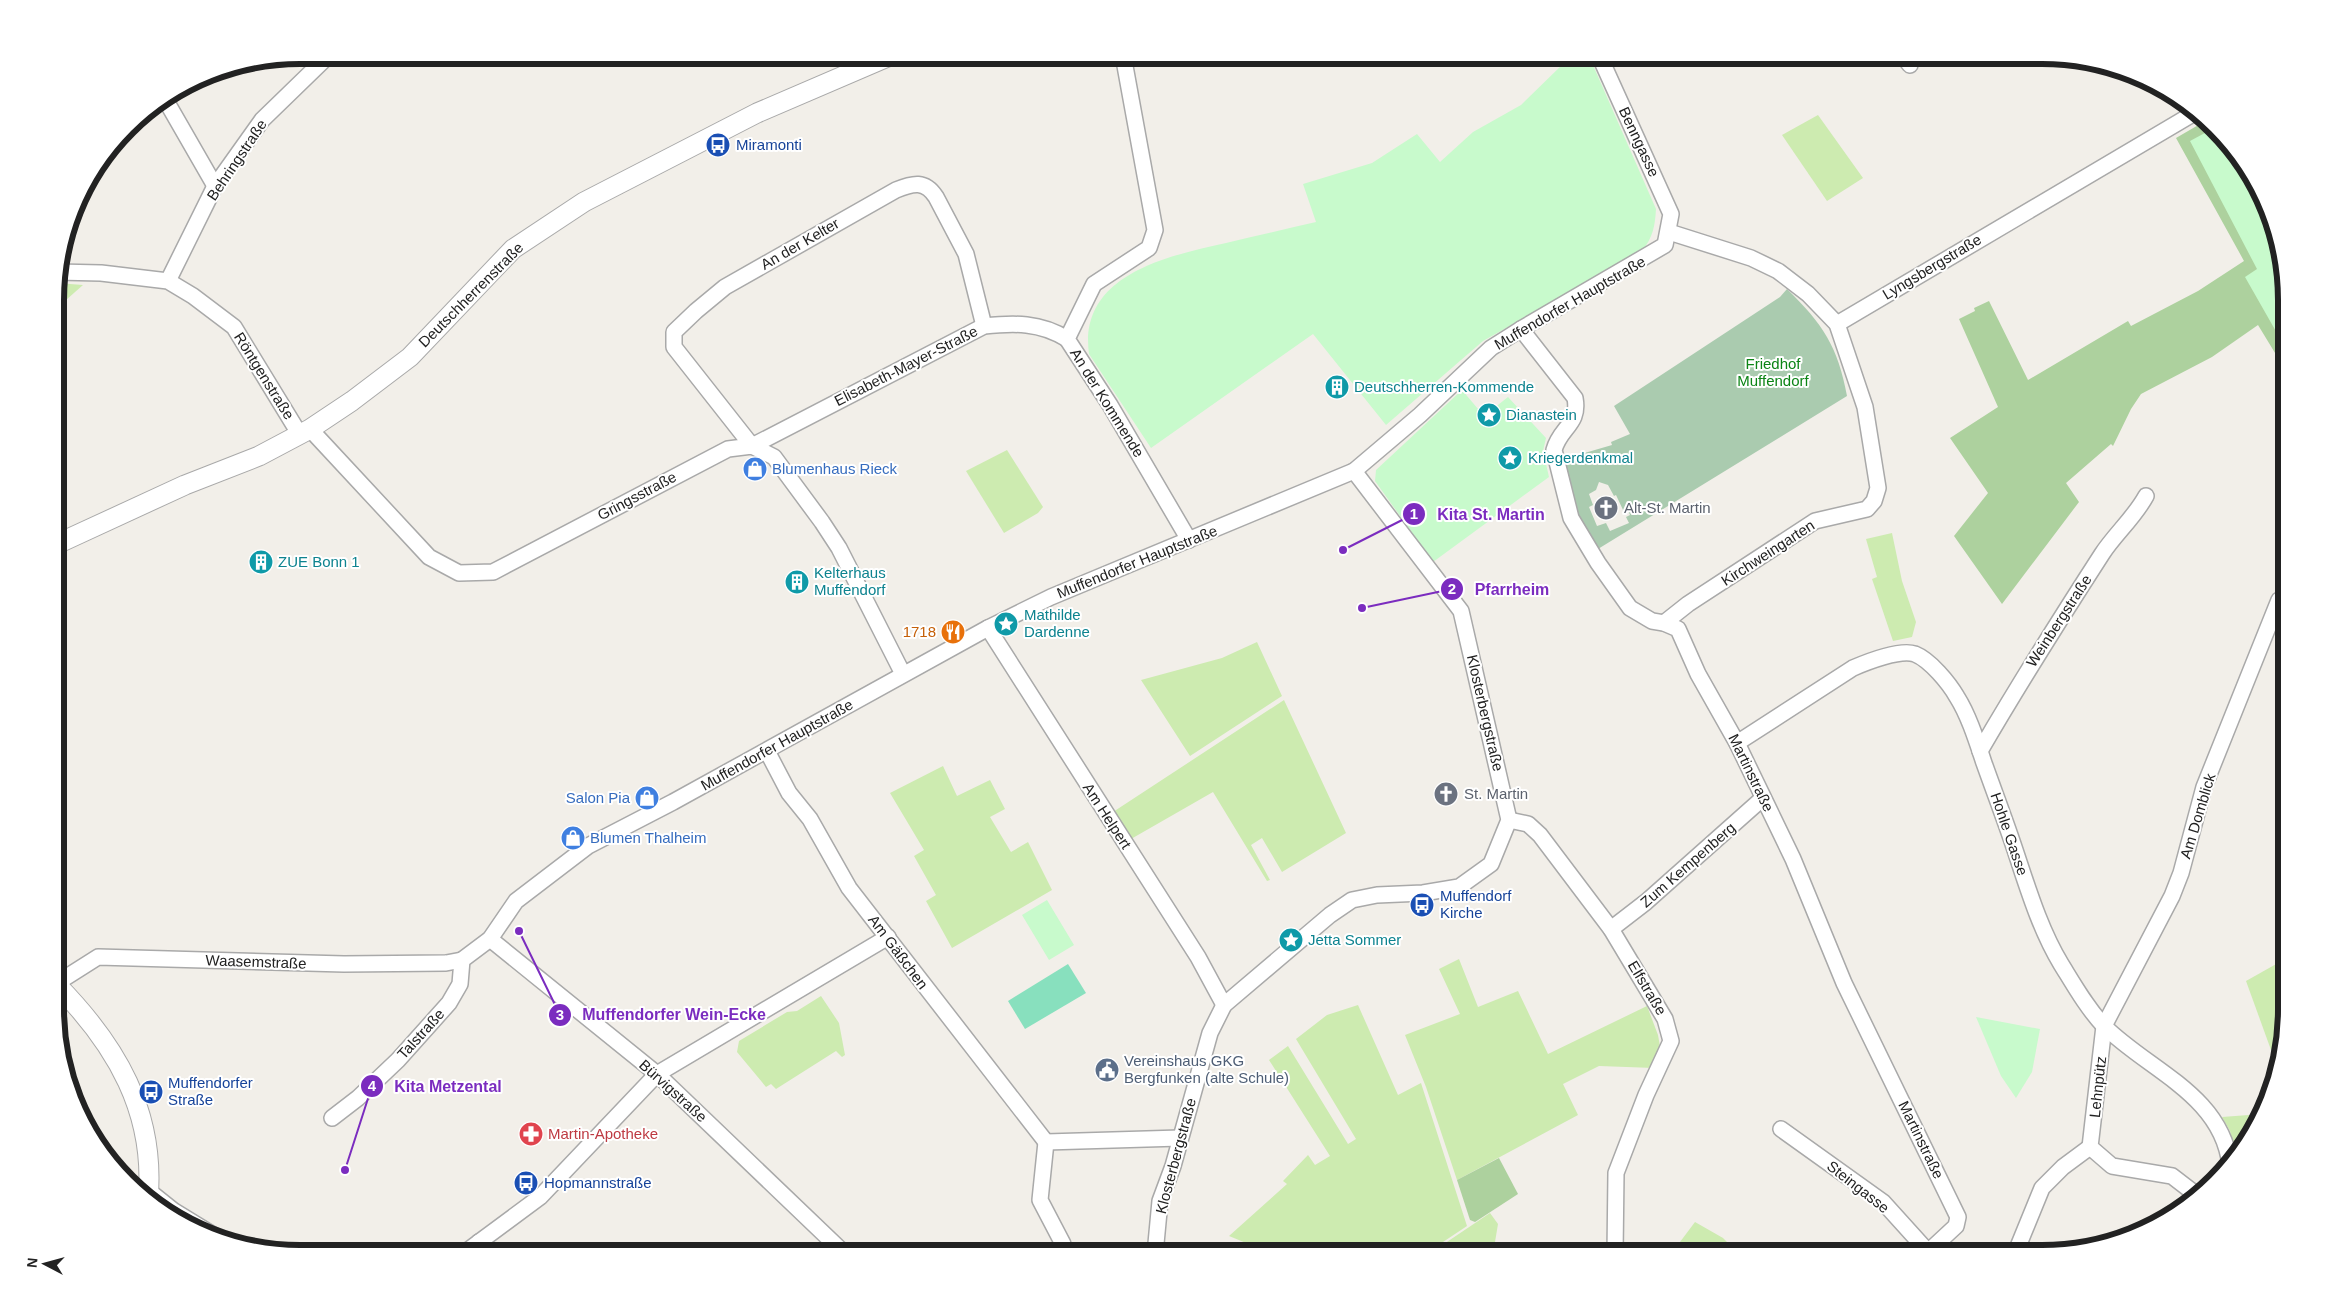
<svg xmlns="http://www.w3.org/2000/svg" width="2342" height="1309" font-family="Helvetica,sans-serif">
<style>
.grass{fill:#cdebb0}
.forest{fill:#add19e}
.cemetery{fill:#aacbaf;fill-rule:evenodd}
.park{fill:#c8facc}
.pitch{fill:#88e0be}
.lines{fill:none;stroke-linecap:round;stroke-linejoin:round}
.minor-casing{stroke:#a9a9a9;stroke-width:18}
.tertiary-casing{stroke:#a9a9a9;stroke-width:21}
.minor{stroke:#fff;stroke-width:15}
.tertiary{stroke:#fff;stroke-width:19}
.labels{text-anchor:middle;stroke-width:4;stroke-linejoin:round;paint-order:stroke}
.street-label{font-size:15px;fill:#222;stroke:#fff}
.transit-label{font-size:15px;fill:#164399;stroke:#fff;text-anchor:start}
.park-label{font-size:15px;fill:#0c8416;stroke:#fff}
.culture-label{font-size:15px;fill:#0d838f;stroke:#fff;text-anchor:start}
.shop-label{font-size:15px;fill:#366cbe;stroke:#fff;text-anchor:start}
.worship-label{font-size:15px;fill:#5b616d;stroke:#fff;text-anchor:start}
.food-label{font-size:15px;fill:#c56008;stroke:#fff;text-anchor:end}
.service-label{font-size:15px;fill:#4e5e75;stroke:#fff;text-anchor:start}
.health-label{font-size:15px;fill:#be3a42;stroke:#fff;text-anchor:start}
.rim{fill:none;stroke:#222;stroke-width:6}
.leader{fill:none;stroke:#7b2cbf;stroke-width:2}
.callout-dot{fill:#7b2cbf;stroke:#fff;stroke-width:2}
.mark-label{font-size:15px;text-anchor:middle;font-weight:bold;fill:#fff}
.callout-label{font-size:16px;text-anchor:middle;font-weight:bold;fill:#7b2cbf;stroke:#fff;stroke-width:4;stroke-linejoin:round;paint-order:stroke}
</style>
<rect width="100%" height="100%" fill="#f2efe9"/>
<g class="grass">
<polygon points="1818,115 1863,178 1827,201 1782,135"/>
<polygon points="57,283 83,285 57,308"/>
<polygon points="1007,450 1043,507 1038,513 1004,533 966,471"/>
<polygon points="1892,533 1902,581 1916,622 1912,637 1893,641 1872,579 1877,577 1866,539"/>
<polygon points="1257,642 1282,696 1190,756 1141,680 1222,658"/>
<polygon points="1284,700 1346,833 1282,872 1262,838 1251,845 1270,880 1267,881 1213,792 1131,839 1113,812"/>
<polygon points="943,766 957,796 990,780 1005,809 990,817 1011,852 1028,842 1052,890 952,948 926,901 936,895 914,856 924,850 890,793"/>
<polygon points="1459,959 1478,1007 1518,991 1548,1054 1647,1006 1658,1035 1661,1052 1654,1068 1599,1066 1563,1084 1578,1115 1457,1180 1426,1087 1405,1035 1460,1014 1439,969"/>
<polygon points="2278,963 2286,1000 2286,1025 2279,1072 2246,981"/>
<polygon points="821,996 839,1023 845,1055 842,1057 836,1051 776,1089 771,1084 766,1087 737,1052 739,1041 787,1012 797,1011"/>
<polygon points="1358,1005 1398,1095 1421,1083 1467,1226 1425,1254 1248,1254 1251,1245 1229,1236 1287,1184 1283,1181 1308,1155 1315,1165 1330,1156 1269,1060 1288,1046 1348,1144 1356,1139 1296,1039 1327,1015"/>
<polygon points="2262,1114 2254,1131 2236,1157 2230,1131 2222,1117"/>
<polygon points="1490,1213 1498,1224 1493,1254 1429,1254"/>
<polygon points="1695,1222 1723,1238 1739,1254 1671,1254"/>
</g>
<g class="forest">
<polygon points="2207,120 2215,127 2246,164 2274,222 2286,284 2286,371 2258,325 2212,357 2141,394 2131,409 2113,446 2111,444 2066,483 2079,502 2002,604 1954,536 1988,493 1950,438 1998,407 1959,319 1975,311 1974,308 1989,301 2028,380 2128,321 2131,326 2198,291 2244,261 2176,138"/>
<polygon points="1499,1158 1518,1194 1475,1222 1470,1220 1457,1180"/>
</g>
<path class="cemetery" d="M 1787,289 C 1823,324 1838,347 1847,396 L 1598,549 L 1579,520 L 1564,459 L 1612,445 L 1611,442 L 1630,434 L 1614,406 L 1780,297 ZM 1599,482 L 1608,485 L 1614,496 L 1616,495 L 1624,512 L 1628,510 L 1630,515 L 1626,517 L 1629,523 L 1610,531 L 1606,523 L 1597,526 L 1589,507 L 1593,505 L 1589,494 L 1596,490 Z"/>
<g class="park">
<path d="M 1589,56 L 1656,209 C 1655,226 1653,237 1642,251 L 1483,341 L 1386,425 L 1313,334 L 1151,448 L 1089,354 C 1078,275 1167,256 1226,243 C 1256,236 1286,229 1316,222 L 1303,184 L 1372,163 L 1417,134 L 1440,162 L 1473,132 L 1521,105 L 1564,63 Z"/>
<polygon points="2216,127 2246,164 2274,222 2286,284 2286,349 2245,277 2257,269 2190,141"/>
<polygon points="1462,390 1484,416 1508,397 1546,438 1543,451 1549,477 1433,562 1375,481 1376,470"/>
<polygon points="1047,900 1074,945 1049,960 1022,915"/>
<polygon points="1976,1017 2040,1029 2032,1072 2016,1098 2001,1076"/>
</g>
<polygon class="pitch" points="1068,964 1086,993 1025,1029 1008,1001"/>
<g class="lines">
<defs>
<g id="minor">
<polyline points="1123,55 1155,230 1149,248 1094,284 1067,339 1110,405 1189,540"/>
<polyline points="1902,55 1910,65"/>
<polyline points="165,99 215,186"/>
<polyline points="57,272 101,273 168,281 193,296 234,327 300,435"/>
<polyline points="168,281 215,186 262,120 329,55"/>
<polyline points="1837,324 2196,112"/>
<path d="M 1521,329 L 1575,398 C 1580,425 1560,427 1554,450 L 1571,518 L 1598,563 L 1630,608 L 1652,621 L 1664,623 L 1678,629 L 1698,674 L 1737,743 L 1793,859 L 1844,983 L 1958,1217 L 1956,1226 L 1928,1252"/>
<polyline points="310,429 429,557 459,573 493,572 728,449 752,446 774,457 822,522 839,548 903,674"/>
<path d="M 752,446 L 674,347 L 674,332 L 696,311 L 725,287 L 896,190 C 913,183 925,180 936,197 L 966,254 L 984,326"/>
<path d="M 752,446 L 984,326 C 1014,323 1040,322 1067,339"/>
<polyline points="1664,623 1688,604 1815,521 1867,509 1874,501 1878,488 1865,407 1837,324 1808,294 1778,271 1751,258 1669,232"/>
<polyline points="988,628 1198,957 1224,1005"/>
<path d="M 1737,743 L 1853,668 C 1867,662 1900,649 1915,654 C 1930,660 1949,683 1957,697 C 1969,716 1977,742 1984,763 C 1995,794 2007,825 2017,856 C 2029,892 2041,931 2061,964 C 2074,985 2087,1008 2104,1026 C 2148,1070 2222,1095 2230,1165"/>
<polyline points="767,751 789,793 810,819 849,888 1046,1142 1180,1138"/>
<path d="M 1980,751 C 2019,684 2060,619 2102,554 C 2115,534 2134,518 2146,496"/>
<polyline points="1509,820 1528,824 1540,835 1611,929 1665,1019 1671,1041 1646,1095 1616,1173 1615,1254"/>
<polyline points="1611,929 1646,902 1763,798"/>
<polyline points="490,939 657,1074 845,1254"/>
<polyline points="57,983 98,957 344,964 446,963 462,960"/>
<polyline points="332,1118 358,1098 398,1060 449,1003 460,984 462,960 490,939 516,901 588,846 673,802 988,628 1051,597 1354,471 1420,415 1491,348 1521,329 1665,245 1671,214 1599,55"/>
<polyline points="1781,1129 1883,1202 1930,1254"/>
<polyline points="1046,1142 1040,1200 1063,1244"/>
<polyline points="149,1191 174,1211 218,1238"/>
<polyline points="2198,1196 2172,1176 2112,1166 2090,1147 2104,1026 2172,896 2181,873 2204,787 2279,600"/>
<polyline points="479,1242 490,1254"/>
<polyline points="463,1254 540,1197 657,1074 888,937"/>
<polyline points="1155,1254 1160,1201 1173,1166 1210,1033 1224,1005 1330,915 1352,900 1377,895 1423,893 1459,887 1491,864 1509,820 1461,611 1354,471"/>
<polyline points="2015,1254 2042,1188 2063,1167 2090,1147"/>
</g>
<g id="tertiary">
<polyline points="57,544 185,485 259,456 310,429 352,401 410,357 513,249 584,202 757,113 892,55"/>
<path d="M 57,985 C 116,1045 156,1112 148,1200"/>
</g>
</defs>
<use href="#minor" class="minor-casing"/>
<use href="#tertiary" class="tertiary-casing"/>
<use href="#minor" class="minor"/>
<use href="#tertiary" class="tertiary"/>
</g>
<defs>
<symbol id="bus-disc" viewBox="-11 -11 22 22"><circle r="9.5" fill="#1a4fb4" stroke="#fff"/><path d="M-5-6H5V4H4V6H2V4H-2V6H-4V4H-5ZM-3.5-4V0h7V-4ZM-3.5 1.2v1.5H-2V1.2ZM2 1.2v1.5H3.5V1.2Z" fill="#fff"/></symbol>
<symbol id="building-disc" viewBox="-11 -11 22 22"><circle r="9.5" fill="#0f9aa8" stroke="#fff"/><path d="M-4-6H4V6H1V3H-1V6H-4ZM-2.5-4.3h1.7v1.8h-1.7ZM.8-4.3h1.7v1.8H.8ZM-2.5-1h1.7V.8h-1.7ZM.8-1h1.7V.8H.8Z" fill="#fff"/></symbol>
<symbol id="sight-disc" viewBox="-11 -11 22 22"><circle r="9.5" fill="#0f9aa8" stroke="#fff"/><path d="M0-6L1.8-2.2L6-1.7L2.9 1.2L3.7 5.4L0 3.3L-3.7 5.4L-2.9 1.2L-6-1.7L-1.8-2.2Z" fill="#fff"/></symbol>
<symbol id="shop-disc" viewBox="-11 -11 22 22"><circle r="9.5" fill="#3f7fe0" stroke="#fff"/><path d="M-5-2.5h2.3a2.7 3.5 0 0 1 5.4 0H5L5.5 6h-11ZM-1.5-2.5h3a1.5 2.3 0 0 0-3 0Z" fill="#fff"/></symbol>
<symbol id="church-disc" viewBox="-11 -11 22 22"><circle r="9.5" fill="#6b7280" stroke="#fff"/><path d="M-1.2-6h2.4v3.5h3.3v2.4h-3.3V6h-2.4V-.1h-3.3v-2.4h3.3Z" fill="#fff"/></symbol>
<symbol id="restaurant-disc" viewBox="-11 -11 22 22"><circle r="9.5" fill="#e8710a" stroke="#fff"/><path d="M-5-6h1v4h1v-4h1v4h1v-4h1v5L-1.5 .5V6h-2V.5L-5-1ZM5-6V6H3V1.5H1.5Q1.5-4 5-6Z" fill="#fff"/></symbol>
<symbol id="civic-disc" viewBox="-11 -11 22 22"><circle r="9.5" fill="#5c6f8a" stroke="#fff"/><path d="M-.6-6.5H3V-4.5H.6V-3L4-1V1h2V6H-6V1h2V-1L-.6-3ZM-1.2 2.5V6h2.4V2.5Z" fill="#fff"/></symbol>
<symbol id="pharmacy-disc" viewBox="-11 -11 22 22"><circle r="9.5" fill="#e0444e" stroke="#fff"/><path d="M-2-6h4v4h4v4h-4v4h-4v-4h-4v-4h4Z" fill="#fff"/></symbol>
</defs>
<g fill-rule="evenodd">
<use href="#bus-disc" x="704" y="131" width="28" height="28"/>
<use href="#building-disc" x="1323" y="373" width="28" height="28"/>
<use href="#sight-disc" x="1475" y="401" width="28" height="28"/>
<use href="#sight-disc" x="1496" y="444" width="28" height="28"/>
<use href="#shop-disc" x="741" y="455" width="28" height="28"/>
<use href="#church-disc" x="1592" y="494" width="28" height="28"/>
<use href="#building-disc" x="247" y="548" width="28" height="28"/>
<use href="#building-disc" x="783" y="568" width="28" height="28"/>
<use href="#sight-disc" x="992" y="610" width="28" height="28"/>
<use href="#restaurant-disc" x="939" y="618" width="28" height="28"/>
<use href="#church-disc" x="1432" y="780" width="28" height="28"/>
<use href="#shop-disc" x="633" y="784" width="28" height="28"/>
<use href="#shop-disc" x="559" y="824" width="28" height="28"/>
<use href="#bus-disc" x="1408" y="891" width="28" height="28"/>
<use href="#sight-disc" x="1277" y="926" width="28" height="28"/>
<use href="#civic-disc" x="1093" y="1056" width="28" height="28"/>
<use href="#bus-disc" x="137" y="1078" width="28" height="28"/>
<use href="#pharmacy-disc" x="517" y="1120" width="28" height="28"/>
<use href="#bus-disc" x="512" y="1169" width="28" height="28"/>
</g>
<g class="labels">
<g class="street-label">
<text transform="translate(1639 142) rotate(65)" y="5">Benngasse</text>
<text transform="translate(237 160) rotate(-56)" y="5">Behringstraße</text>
<text transform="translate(800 244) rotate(-30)" y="5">An der Kelter</text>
<text transform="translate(1932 267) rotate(-31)" y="5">Lyngsbergstraße</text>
<text transform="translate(471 295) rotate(-45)" y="5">Deutschherrenstraße</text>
<text transform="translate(1570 303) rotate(-30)" y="5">Muffendorfer Hauptstraße</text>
<text transform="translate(906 366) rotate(-27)" y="5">Elisabeth-Mayer-Straße</text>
<text transform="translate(264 376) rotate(58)" y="5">Röntgenstraße</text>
<text transform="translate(1107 403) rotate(58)" y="5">An der Kommende</text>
<text transform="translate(637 496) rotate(-28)" y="5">Gringsstraße</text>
<text transform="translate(1768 553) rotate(-33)" y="5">Kirchweingarten</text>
<text transform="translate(1137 562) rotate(-22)" y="5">Muffendorfer Hauptstraße</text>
<text transform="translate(2059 621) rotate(-57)" y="5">Weinbergstraße</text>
<text transform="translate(1485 713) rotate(77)" y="5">Klosterbergstraße</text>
<text transform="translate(777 745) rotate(-29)" y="5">Muffendorfer Hauptstraße</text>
<text transform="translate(1751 773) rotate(64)" y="5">Martinstraße</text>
<text transform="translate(1107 816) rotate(57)" y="5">Am Helpert</text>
<text transform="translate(2198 816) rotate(-73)" y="5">Am Domblick</text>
<text transform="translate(2009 834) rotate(71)" y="5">Hohle Gasse</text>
<text transform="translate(1688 865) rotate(-41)" y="5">Zum Kempenberg</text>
<text transform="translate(898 952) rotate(53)" y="5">Am Gäßchen</text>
<text transform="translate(256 962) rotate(2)" y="5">Waasemstraße</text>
<text transform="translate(1647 988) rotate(59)" y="5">Elfstraße</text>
<text transform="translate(421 1034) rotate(-48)" y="5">Talstraße</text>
<text transform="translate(2098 1087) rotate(-84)" y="5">Lehnpütz</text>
<text transform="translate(673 1091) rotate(42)" y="5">Bürvigstraße</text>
<text transform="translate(1921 1140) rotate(64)" y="5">Martinstraße</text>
<text transform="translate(1176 1156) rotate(-75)" y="5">Klosterbergstraße</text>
<text transform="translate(1858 1187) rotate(38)" y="5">Steingasse</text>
</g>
<g class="transit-label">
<text x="736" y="150">Miramonti</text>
<text x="1440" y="901">Muffendorf<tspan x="1440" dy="17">Kirche</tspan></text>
<text x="168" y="1088">Muffendorfer<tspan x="168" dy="17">Straße</tspan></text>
<text x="544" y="1188">Hopmannstraße</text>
</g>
<g class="park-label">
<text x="1773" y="369">Friedhof<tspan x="1773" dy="17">Muffendorf</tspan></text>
</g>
<g class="culture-label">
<text x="1354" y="392">Deutschherren-Kommende</text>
<text x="1506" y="420">Dianastein</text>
<text x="1528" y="463">Kriegerdenkmal</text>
<text x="278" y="567">ZUE Bonn 1</text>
<text x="814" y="578">Kelterhaus<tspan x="814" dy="17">Muffendorf</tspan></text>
<text x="1024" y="620">Mathilde<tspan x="1024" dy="17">Dardenne</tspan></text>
<text x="1308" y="945">Jetta Sommer</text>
</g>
<g class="shop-label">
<text x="772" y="474">Blumenhaus Rieck</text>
<text x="630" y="803" text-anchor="end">Salon Pia</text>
<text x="590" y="843">Blumen Thalheim</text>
</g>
<g class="worship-label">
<text x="1624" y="513">Alt-St. Martin</text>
<text x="1464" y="799">St. Martin</text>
</g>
<g class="food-label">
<text x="936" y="637">1718</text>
</g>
<g class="service-label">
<text x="1124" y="1066">Vereinshaus GKG<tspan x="1124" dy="17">Bergfunken (alte Schule)</tspan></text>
</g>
<g class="health-label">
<text x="548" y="1139">Martin-Apotheke</text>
</g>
</g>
<path d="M0 0H2342V1309H0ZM300 64H2042A236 236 0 0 1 2278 300V1009A236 236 0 0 1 2042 1245H300A236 236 0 0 1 64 1009V300A236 236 0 0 1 300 64Z" fill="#fff" fill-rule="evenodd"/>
<path class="rim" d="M300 64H2042A236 236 0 0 1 2278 300V1009A236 236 0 0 1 2042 1245H300A236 236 0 0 1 64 1009V300A236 236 0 0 1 300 64Z"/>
<path class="leader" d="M1343 550L1414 514M1362 608L1452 589M519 931L560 1015M345 1170L372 1086"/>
<g class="callout-dot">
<circle cx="1343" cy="550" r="5"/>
<circle cx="1362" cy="608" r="5"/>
<circle cx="519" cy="931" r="5"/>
<circle cx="345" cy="1170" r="5"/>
<circle cx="1414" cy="514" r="12"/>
<circle cx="1452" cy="589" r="12"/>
<circle cx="560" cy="1015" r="12"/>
<circle cx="372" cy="1086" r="12"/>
</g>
<g class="mark-label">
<text x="1414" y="519">1</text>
<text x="1452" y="594">2</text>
<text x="560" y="1020">3</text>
<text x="372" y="1091">4</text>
</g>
<g class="callout-label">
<text x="1491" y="520">Kita St. Martin</text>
<text x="1512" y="595">Pfarrheim</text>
<text x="674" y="1020">Muffendorfer Wein-Ecke</text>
<text x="448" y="1092">Kita Metzental</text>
</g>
<g transform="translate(45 1264) rotate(276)" stroke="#ffffff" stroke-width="4" paint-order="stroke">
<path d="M0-4L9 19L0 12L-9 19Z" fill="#222222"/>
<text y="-8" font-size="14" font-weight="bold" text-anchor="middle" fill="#222222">N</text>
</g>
</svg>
